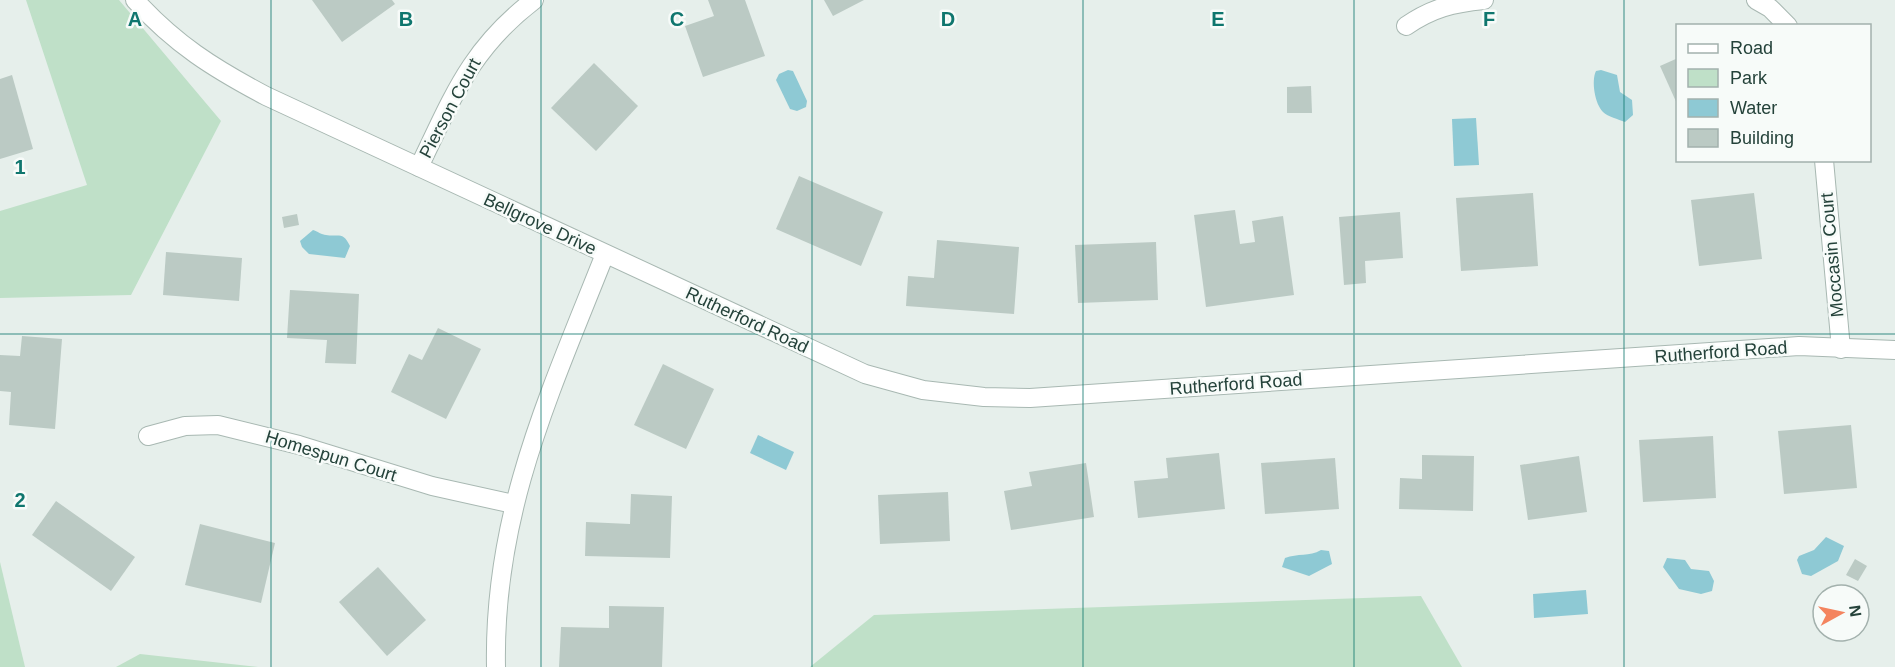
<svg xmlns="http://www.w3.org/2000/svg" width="1895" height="667" font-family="Helvetica,sans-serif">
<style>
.green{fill:#bfe0c8}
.water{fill:#8ec9d4}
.building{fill:#bbcac4}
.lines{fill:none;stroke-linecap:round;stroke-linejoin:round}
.minor-casing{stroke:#a8b8b2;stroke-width:20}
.minor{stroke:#fff;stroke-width:18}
.grid{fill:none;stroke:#0f766e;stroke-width:1.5;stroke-opacity:0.55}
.labels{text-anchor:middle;stroke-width:5;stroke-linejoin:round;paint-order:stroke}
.street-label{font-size:18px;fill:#24423a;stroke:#f7fbf9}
.grid-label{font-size:20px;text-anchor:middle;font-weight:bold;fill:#0f766e;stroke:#f7fbf9;stroke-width:5;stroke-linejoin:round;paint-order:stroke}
</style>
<rect width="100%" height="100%" fill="#e6efeb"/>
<g class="green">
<polygon points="26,0 119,0 221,121 131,295 0,298 0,211 87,185"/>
<polygon points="0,562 25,667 0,667"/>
<polygon points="1421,596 1462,667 810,667 874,615"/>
<polygon points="140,654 258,667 116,667"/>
</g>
<g class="water">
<polygon points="788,70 793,71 807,101 806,107 797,111 790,109 776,80 779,74"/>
<path d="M 1601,70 L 1617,75 L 1620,92 L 1632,100 L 1633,115 L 1625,122 C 1618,119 1608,117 1603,112 C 1595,104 1591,81 1596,71 Z"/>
<polygon points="1476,118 1479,165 1454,166 1452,119"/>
<path d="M 313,230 C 317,231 322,235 326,235 C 339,237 343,231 350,246 L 345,258 L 309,254 L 302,247 L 300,241 Z"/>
<polygon points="758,435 794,452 786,470 750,453"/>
<polygon points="1826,537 1844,546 1838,561 1811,576 1802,574 1797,560 1799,556 1814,550"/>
<path d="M 1321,550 L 1329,551 L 1332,564 L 1309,576 L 1282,567 L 1285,558 C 1298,553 1309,557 1321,550 Z"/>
<polygon points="1667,558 1685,560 1691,569 1709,571 1714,581 1712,591 1701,594 1679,589 1663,567"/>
<polygon points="1586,590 1588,614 1534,618 1533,594"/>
</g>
<g class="building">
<polygon points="312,0 392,0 395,4 342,42"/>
<polygon points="708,0 745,0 765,56 703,77 685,26 714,16"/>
<polygon points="824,0 864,0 833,16"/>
<polygon points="1678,58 1678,106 1660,66"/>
<polygon points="594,63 638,106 596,151 551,108"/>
<polygon points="12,75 33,149 0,159 0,79"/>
<polygon points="1311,86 1312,113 1287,113 1287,87"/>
<polygon points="799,176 883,212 861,266 776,229"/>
<polygon points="1533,193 1538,266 1461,271 1456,198"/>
<polygon points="1754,193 1762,259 1699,266 1691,200"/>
<polygon points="1235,210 1240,244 1255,242 1252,221 1283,216 1294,295 1206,307 1194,215"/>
<polygon points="1400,212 1403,258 1365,261 1366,283 1344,285 1339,217"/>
<polygon points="297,214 299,225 284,228 282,217"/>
<polygon points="937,240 1019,247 1014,314 906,306 908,276 934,278"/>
<polygon points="1156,242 1158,300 1078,303 1075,245"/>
<polygon points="166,252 242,258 239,301 163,295"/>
<polygon points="290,290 359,294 356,364 325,363 327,340 287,338"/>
<polygon points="438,328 481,349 446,419 391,392 409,354 422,360"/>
<polygon points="22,336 62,339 55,429 9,425 11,392 0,391 0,355 20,356"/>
<polygon points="663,364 714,389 686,449 634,425"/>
<polygon points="1851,425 1857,488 1784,494 1778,431"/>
<polygon points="1713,436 1716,498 1643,502 1639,440"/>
<polygon points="1219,453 1225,509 1138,518 1134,481 1168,478 1166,458"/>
<polygon points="1422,455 1474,456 1473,511 1399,509 1400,478 1422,479"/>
<polygon points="1579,456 1587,512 1528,520 1520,465"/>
<polygon points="1335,458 1339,509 1265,514 1261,463"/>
<polygon points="1086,463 1094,517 1011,530 1004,491 1032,486 1029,472"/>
<polygon points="948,492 950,541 880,544 878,495"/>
<polygon points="631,494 672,496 670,558 585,556 586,522 630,524"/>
<polygon points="56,501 135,557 111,591 32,535"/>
<polygon points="200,524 275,543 261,603 185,585"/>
<polygon points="1855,559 1867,566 1858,581 1846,575"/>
<polygon points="378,567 426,620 387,656 339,602"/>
<polygon points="609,606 664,607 662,667 559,667 561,627 609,628"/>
</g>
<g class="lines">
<defs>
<g id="minor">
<path d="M 135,0 C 175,44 213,68 266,96 L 865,374 L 923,390 L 984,397 L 1030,398 L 1799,346 L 1895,350"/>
<polyline points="1756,0 1770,8 1788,26"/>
<path d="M 1406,26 C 1432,8 1453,3 1484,0"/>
<polyline points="1824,160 1841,349"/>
<path d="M 419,167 C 453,97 470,49 534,0"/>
<polyline points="148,436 185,426 218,425 299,445 432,486 513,504"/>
<path d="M 496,667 C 493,513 550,393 605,254"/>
</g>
</defs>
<use href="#minor" class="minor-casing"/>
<use href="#minor" class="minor"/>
</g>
<path class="grid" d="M 271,0 L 271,667M 541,0 L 541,667M 812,0 L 812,667M 1083,0 L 1083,667M 1354,0 L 1354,667M 1624,0 L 1624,667M 0,334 L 1895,334"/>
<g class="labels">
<g class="street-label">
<text transform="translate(450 108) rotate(-62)" y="6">Pierson Court</text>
<text transform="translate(540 224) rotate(25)" y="6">Bellgrove Drive</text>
<text transform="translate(1832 255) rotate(-95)" y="6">Moccasin Court</text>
<text transform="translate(747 320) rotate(25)" y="6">Rutherford Road</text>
<text transform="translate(1721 352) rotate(-4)" y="6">Rutherford Road</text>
<text transform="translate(1236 384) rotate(-4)" y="6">Rutherford Road</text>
<text transform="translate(331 456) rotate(17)" y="6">Homespun Court</text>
</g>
</g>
<g class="grid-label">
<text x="135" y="26">A</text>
<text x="406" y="26">B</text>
<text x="677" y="26">C</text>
<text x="948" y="26">D</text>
<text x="1218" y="26">E</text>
<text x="1489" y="26">F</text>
<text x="20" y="174">1</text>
<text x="20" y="507">2</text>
</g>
<rect x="1676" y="24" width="195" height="138" fill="#f7fbf9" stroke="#a3b1ad" stroke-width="1.5"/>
<rect x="1688" y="44" width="30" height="9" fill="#ffffff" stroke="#a3b1ad" stroke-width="1.5"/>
<text x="1730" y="54" font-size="18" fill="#24423a">Road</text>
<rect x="1688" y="69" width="30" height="18" fill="#bfe0c8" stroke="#a3b1ad" stroke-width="1.5"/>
<text x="1730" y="84" font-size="18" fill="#24423a">Park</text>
<rect x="1688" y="99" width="30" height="18" fill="#8ec9d4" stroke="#a3b1ad" stroke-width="1.5"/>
<text x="1730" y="114" font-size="18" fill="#24423a">Water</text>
<rect x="1688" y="129" width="30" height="18" fill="#bbcac4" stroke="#a3b1ad" stroke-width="1.5"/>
<text x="1730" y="144" font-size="18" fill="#24423a">Building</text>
<g transform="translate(1841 613) rotate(82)"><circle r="28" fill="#f7fbf9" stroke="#a3b1ad" stroke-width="1.5"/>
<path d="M0-4.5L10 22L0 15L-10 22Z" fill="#f4845f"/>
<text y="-9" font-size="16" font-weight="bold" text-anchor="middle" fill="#24423a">N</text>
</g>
</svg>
